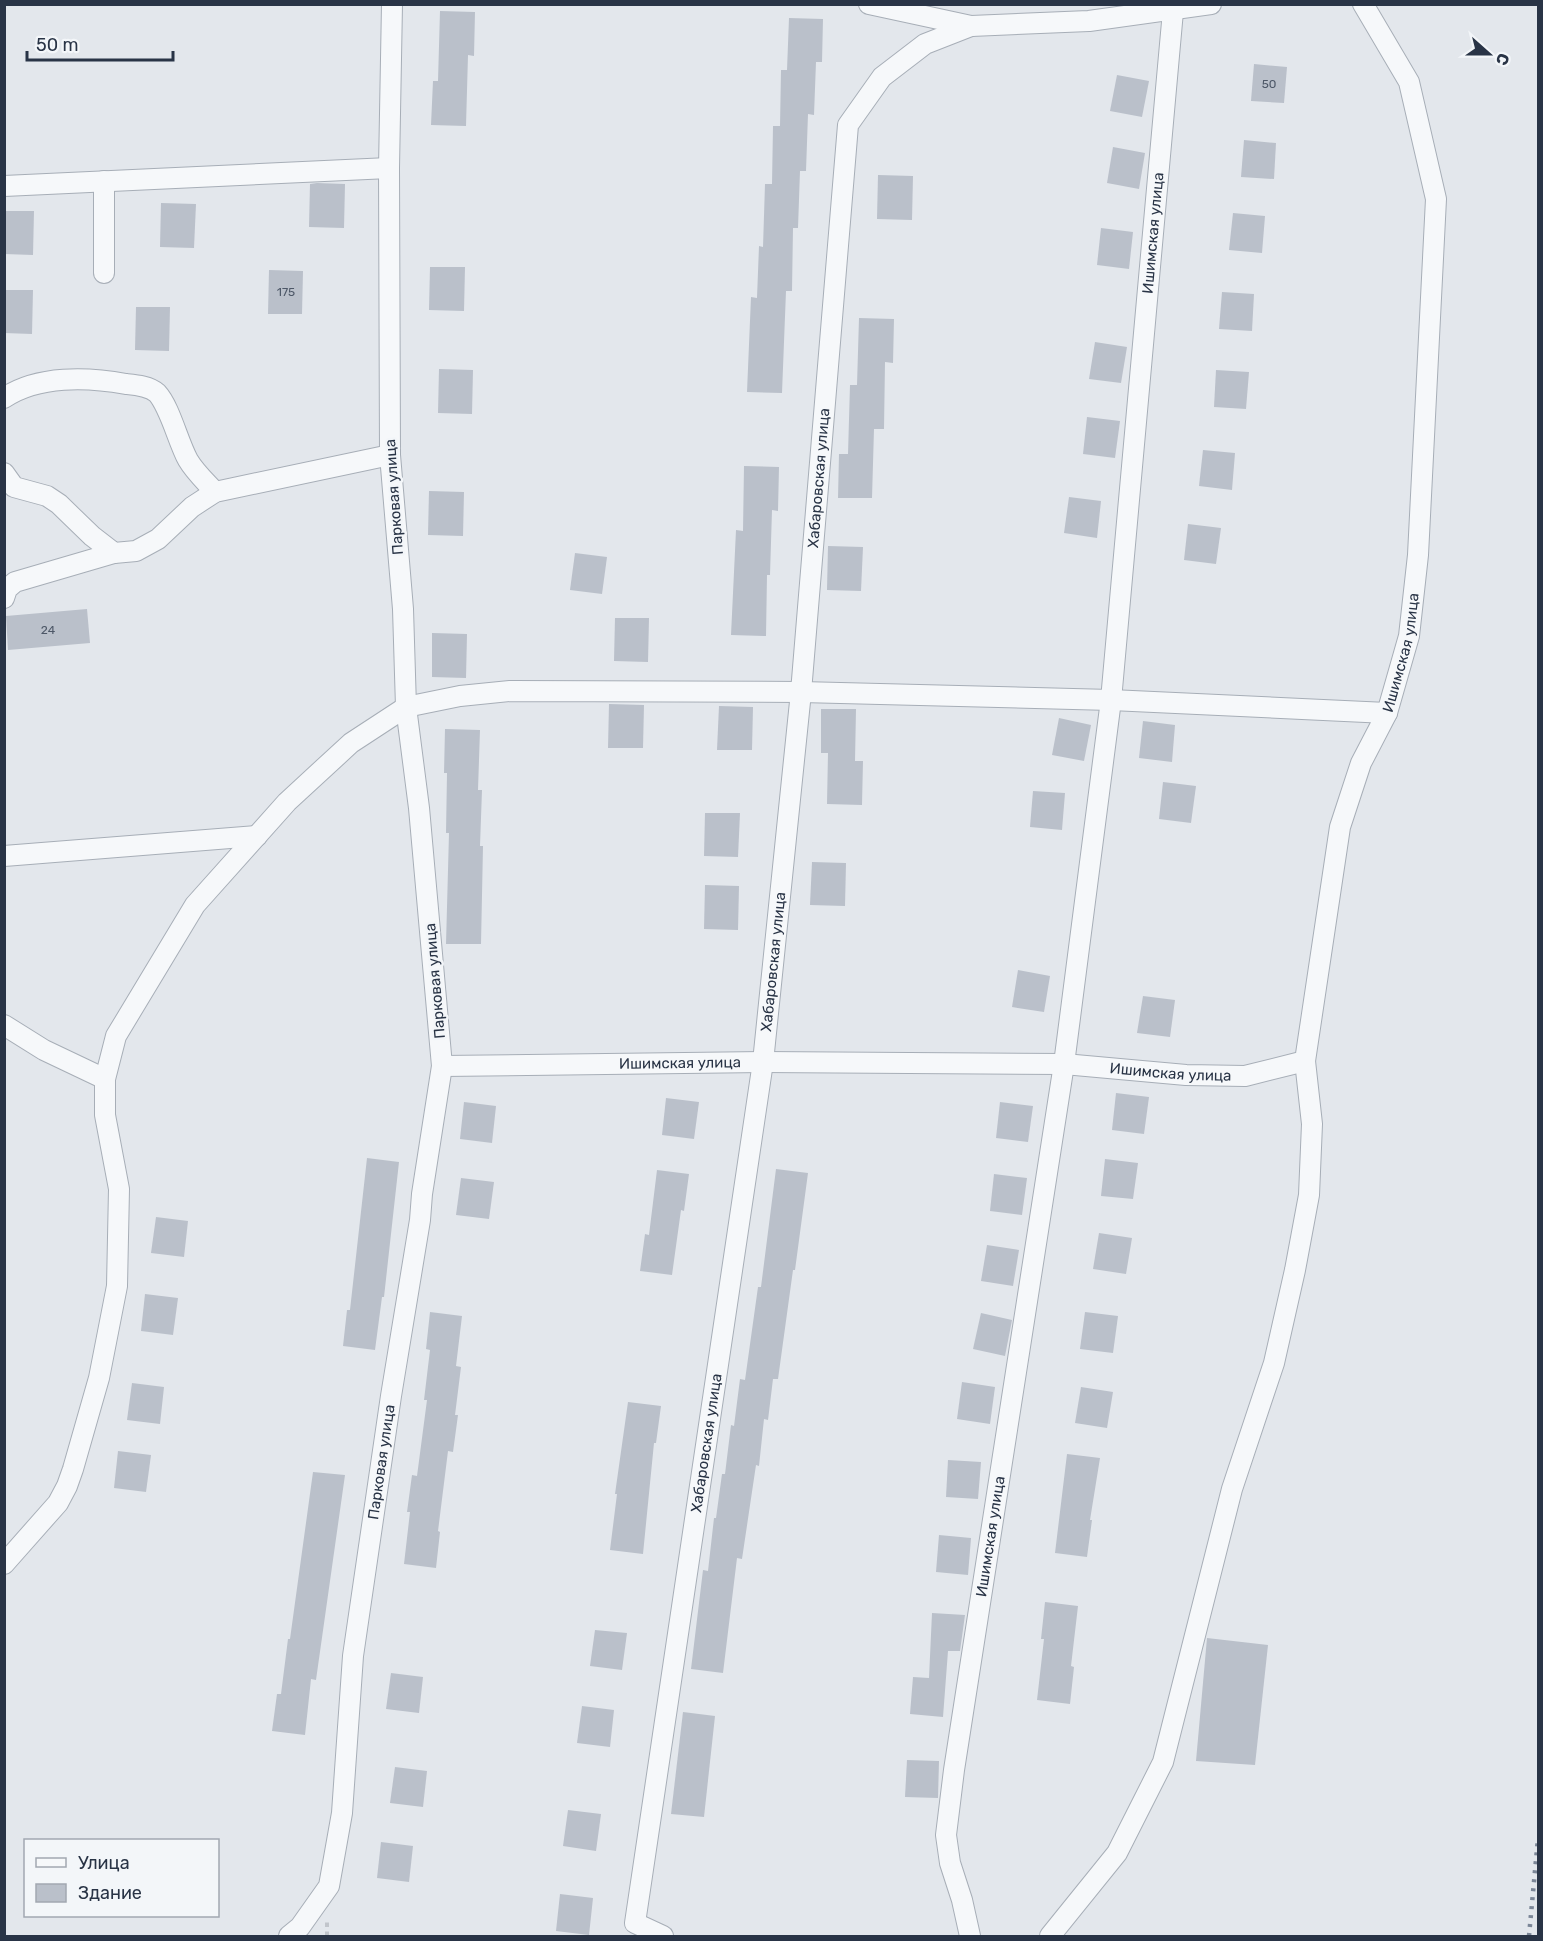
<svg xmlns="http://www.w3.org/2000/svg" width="1543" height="1941" font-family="Rubik,sans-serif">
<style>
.building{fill:#bac0ca}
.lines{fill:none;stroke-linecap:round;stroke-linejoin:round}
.minor-casing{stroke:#a7aeb7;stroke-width:22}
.path{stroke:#c1c5cb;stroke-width:4;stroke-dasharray:4.5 4.5;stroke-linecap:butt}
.minor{stroke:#f6f8fa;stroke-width:20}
.rail{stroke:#7b8697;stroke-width:4.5;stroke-dasharray:3 6;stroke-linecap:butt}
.labels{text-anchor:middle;stroke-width:5;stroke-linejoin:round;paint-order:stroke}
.number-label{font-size:12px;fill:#4d5767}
.street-label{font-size:15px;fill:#293446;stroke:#f3f6f9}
</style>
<rect width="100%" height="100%" fill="#e3e7ec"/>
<g class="building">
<polygon points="440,11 475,12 474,56 468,55 466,126 431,125 433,81 438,81"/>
<polygon points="789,18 823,19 822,62 816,62 814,115 808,114 806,171 800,171 798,228 793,228 792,291 786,291 782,393 747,392 751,297 757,298 759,246 763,247 765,184 772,184 773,126 780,126 781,70 787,70"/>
<polygon points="1254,64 1287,67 1284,103 1251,101"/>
<polygon points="1117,75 1149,81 1142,117 1110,111"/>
<polygon points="1244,140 1276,143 1274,179 1241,177"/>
<polygon points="1113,147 1145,153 1139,189 1107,183"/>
<polygon points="878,175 913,176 912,220 877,219"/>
<polygon points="317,183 345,184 344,228 309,227 310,184"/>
<polygon points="161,203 196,204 194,248 160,247"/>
<polygon points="4,211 34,211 33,255 4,254"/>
<polygon points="1233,213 1265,216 1262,253 1229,250"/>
<polygon points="1101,228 1133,232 1129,269 1097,265"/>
<polygon points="430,267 465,267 464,311 429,310"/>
<polygon points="269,270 303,271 302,314 268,314"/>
<polygon points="4,290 33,290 32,334 4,333"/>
<polygon points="1222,292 1254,294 1252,331 1219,329"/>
<polygon points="136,307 170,307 169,351 135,350"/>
<polygon points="859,318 894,319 893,363 885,362 884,429 874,429 872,498 838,498 839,454 848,454 850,385 857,385"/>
<polygon points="1095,342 1127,347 1121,383 1089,379"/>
<polygon points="439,369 473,370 472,414 438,413"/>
<polygon points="1216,370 1249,372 1246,409 1214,407"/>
<polygon points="1087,417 1120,421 1115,458 1083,454"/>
<polygon points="1203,450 1235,453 1232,490 1199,486"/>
<polygon points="744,466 779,467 778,511 772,510 770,575 767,575 766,636 731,635 736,530 743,531"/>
<polygon points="429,491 464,492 463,536 428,535"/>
<polygon points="1069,497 1101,501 1097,538 1064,533"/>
<polygon points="1188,524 1221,528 1216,564 1184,560"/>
<polygon points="828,546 863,547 861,591 827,590"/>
<polygon points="575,553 607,557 602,594 570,590"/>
<polygon points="87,609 90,643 8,650 6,616"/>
<polygon points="615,618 649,618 648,662 614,661"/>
<polygon points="432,633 467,634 466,678 432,677"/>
<polygon points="609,704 644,705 643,748 608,748"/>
<polygon points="719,706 753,707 752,750 717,750"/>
<polygon points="821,709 856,709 855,761 863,761 862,805 827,804 828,753 821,753"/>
<polygon points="1059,718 1091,725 1084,761 1052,755"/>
<polygon points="1143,721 1175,725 1172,762 1139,758"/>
<polygon points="445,729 480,730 478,790 482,790 480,846 483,846 481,944 446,944 449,833 446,833 447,773 444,773"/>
<polygon points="1163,782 1196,786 1191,823 1159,819"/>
<polygon points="1033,791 1065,793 1062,830 1030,827"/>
<polygon points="705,813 740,813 738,857 704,856"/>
<polygon points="812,862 846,863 845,906 810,905"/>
<polygon points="705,885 739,886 738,930 704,929"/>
<polygon points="1018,970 1050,976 1044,1012 1012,1007"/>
<polygon points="1143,996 1175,1000 1170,1037 1137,1033"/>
<polygon points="1116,1093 1149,1097 1144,1134 1112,1130"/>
<polygon points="666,1098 699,1102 694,1139 662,1135"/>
<polygon points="464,1102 496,1106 492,1143 460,1139"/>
<polygon points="1000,1102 1033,1106 1028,1142 996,1138"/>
<polygon points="367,1158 399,1162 384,1297 382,1297 375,1350 343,1346 347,1310 350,1310"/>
<polygon points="1105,1159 1138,1163 1133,1199 1101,1196"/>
<polygon points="776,1169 808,1173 795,1270 793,1270 778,1379 773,1379 768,1420 764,1419 759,1466 756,1465 742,1559 737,1558 723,1673 691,1669 703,1570 708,1571 714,1518 716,1518 722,1474 725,1474 731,1425 734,1426 740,1379 745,1380 758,1287 761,1287"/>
<polygon points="657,1170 689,1174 684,1211 681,1210 672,1275 640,1271 645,1234 649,1235"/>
<polygon points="994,1174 1027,1178 1022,1215 990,1211"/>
<polygon points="461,1178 494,1182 489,1219 456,1215"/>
<polygon points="156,1217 188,1221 184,1257 151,1253"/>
<polygon points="1099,1233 1132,1238 1126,1274 1093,1269"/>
<polygon points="987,1245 1019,1250 1013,1286 981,1281"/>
<polygon points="145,1294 178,1298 173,1335 141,1331"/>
<polygon points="430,1312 462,1316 456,1366 461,1367 455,1415 458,1415 453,1452 448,1451 438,1531 440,1532 436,1568 404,1564 410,1512 407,1512 412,1475 417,1476 427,1400 424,1400 430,1350 426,1349"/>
<polygon points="1085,1312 1118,1316 1113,1353 1080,1349"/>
<polygon points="981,1313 1012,1320 1005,1356 973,1349"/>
<polygon points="962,1382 995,1387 990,1424 957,1419"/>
<polygon points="132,1383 164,1387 160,1424 127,1420"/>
<polygon points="1081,1387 1113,1392 1107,1428 1075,1423"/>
<polygon points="628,1402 661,1406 656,1443 654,1443 643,1554 610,1550 617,1494 615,1494"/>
<polygon points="118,1451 151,1455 146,1492 114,1488"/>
<polygon points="1067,1454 1100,1458 1090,1520 1092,1520 1087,1557 1055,1553"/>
<polygon points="948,1460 981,1462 978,1499 946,1497"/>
<polygon points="313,1472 345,1475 316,1680 311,1679 305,1735 272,1731 277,1694 281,1694 288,1639 290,1639"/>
<polygon points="939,1535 971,1538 968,1575 936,1572"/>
<polygon points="1045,1602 1078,1606 1071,1666 1074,1667 1070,1704 1037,1700 1044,1639 1041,1639"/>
<polygon points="932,1613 965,1615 960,1651 948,1651 943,1717 910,1714 913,1677 929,1678"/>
<polygon points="595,1630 627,1633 622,1670 590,1666"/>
<polygon points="1207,1638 1268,1645 1255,1765 1196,1761"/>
<polygon points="391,1673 423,1677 419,1713 386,1709"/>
<polygon points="582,1706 614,1710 610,1747 577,1743"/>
<polygon points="683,1712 715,1716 704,1817 671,1814"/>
<polygon points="907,1760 939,1761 938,1798 905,1797"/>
<polygon points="395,1767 427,1771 423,1807 390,1803"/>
<polygon points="568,1810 601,1814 596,1851 563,1846"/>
<polygon points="381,1842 413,1846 409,1882 377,1878"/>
<polygon points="560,1894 593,1898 589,1935 556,1931"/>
</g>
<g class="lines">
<defs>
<g id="minor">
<polyline points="869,4 971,26"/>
<polyline points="104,181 104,273"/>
<polyline points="4,186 389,168"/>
<path d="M 4,398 C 38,375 88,377 126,384 C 136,385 149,386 157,393 C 170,407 178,442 188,460 C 195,472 206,482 215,492"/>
<polyline points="4,473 14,487 47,496 59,504 92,536 114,553 136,551 158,539 192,507 215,492 390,455"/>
<polyline points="4,598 7,589 15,582 114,553"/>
<polyline points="4,856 257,836"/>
<polyline points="4,1025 44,1050 105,1079"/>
<path id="s1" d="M 442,1066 L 763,1062 L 1064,1064 L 1186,1075 L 1245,1076 L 1305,1061 L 1340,827 L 1361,763 L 1387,713 L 1409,636 L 1418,555 L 1436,199 L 1409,82 L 1363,4"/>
<polyline points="4,1564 58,1503 67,1486 73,1469 99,1378 117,1286 119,1189 105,1115 105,1079 116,1036 195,905 287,802 351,743 406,707 460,696 510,691 801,692 1111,700 1387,713"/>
<path id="s2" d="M 289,1936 L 300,1927 L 329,1886 L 342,1813 L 353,1656 L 391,1396 L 420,1220 L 422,1194 L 442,1066 L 419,808 L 406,707 L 403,609 L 390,455 L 389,168 L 392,4"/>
<path id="s3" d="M 663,1936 L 635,1923 L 763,1062 L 801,692 L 848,125 L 882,77 L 925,44 L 971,26 L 1089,21 L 1211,4"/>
<path id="s4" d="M 970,1936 L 962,1900 L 950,1863 L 946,1835 L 954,1770 L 1064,1064 L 1111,700 L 1173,11"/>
<polyline points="1050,1936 1117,1853 1163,1762 1232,1489 1274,1363 1295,1270 1309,1195 1312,1124 1305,1061"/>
</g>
</defs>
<use href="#minor" class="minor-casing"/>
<polyline class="path" points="327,1936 327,1922"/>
<use href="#minor" class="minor"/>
<polyline class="rail" points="1529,1936 1538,1838"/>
</g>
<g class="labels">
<g class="number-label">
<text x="1269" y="88">50</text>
<text x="286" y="296">175</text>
<text x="48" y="634">24</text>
</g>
<g class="street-label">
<text dy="5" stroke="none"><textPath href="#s4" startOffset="1720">Ишимская улица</textPath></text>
<text dy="5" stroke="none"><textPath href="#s3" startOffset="1488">Хабаровская улица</textPath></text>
<text transform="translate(394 497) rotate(-94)" y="5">Парковая улица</text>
<text dy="5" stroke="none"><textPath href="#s1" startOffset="1288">Ишимская улица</textPath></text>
<text dy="5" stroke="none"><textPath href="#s3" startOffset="1002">Хабаровская улица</textPath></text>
<text transform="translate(435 981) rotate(-95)" y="5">Парковая улица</text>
<text dy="5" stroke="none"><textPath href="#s1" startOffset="238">Ишимская улица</textPath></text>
<text dy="5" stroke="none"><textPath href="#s1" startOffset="729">Ишимская улица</textPath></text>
<text dy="5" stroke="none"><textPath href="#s3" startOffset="516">Хабаровская улица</textPath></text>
<text dy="5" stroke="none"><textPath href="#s2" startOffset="492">Парковая улица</textPath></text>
<text dy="5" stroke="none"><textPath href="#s4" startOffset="406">Ишимская улица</textPath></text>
</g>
</g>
<rect width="1543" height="1941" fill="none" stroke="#293446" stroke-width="12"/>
<rect x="24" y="1839" width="195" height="78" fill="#f3f6f9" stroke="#a2a8b1" stroke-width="1.5"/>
<rect x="36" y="1858" width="30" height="9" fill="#f6f8fa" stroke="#a2a8b1" stroke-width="1.5"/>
<text x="78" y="1869" font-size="18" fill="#293446">Улица</text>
<rect x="36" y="1884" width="30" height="18" fill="#bac0ca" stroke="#a2a8b1" stroke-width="1.5"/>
<text x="78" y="1899" font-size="18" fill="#293446">Здание</text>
<g transform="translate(1489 54) rotate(111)" stroke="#f3f6f9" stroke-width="4.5" paint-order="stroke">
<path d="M0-4.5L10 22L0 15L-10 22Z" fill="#293446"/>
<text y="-9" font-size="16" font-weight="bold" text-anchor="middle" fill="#293446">С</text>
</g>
<path d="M27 51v9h146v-9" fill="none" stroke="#293446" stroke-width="3"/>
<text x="36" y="51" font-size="18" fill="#293446" stroke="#f3f6f9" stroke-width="4.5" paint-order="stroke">50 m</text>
</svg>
